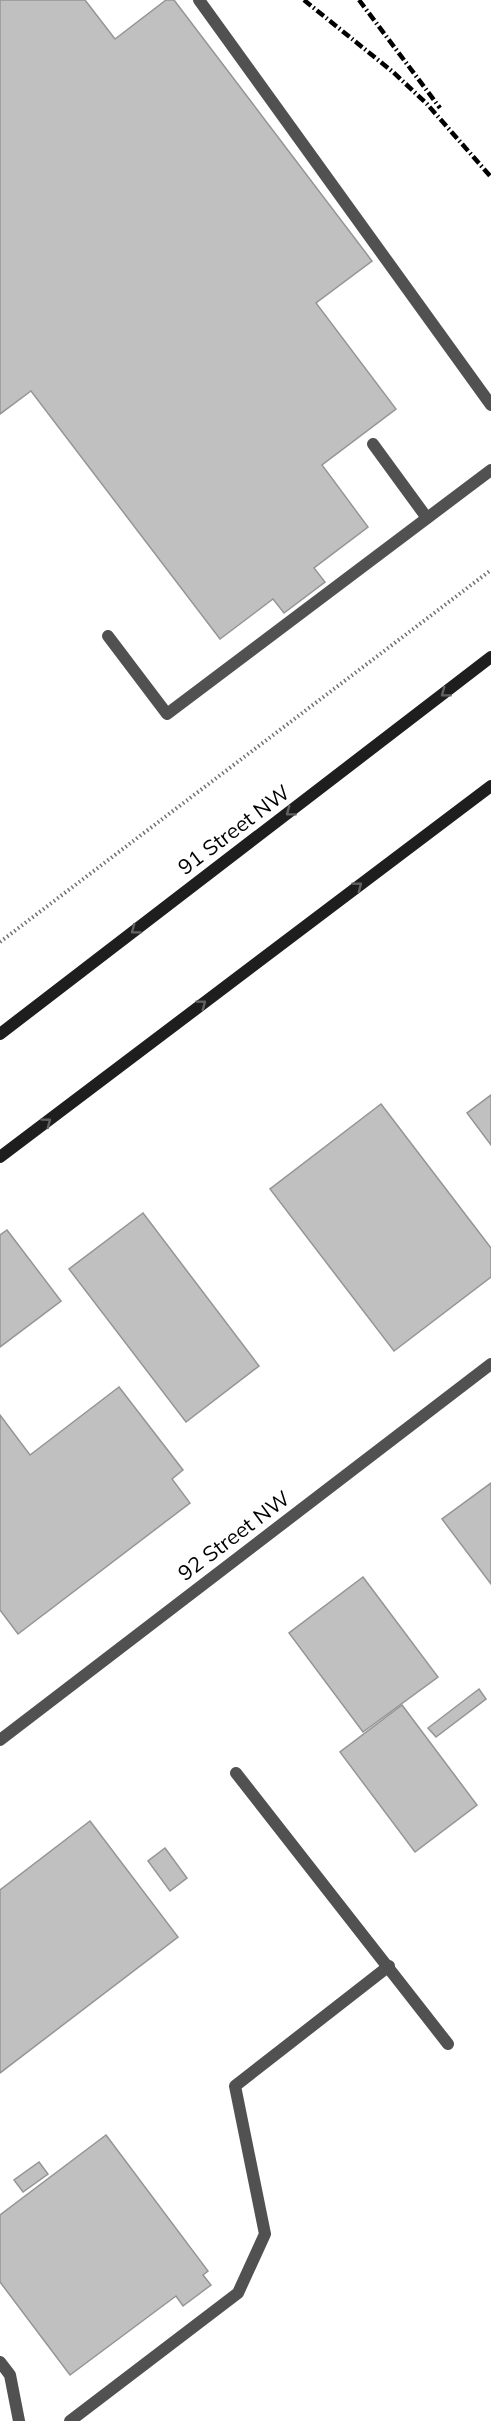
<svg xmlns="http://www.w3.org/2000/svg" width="491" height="2421" font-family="Mulish,sans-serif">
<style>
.building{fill:#c0c0c0;stroke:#959595;stroke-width:1.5}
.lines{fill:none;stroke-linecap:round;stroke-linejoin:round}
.path{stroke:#737373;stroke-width:4;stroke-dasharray:1.5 3;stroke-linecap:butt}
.service{stroke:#515151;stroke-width:12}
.minor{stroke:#515151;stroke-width:12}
.secondary{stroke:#1e1e1e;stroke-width:12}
.rail{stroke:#000;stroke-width:4.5;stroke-dasharray:9 3 1.5 3;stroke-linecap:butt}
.oneway{stroke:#626262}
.labels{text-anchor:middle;stroke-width:4.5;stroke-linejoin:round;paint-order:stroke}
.street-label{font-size:21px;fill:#000;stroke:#fff}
</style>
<rect width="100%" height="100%" fill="#fff"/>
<g class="building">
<polygon points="0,0 85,0 115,39 166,0 174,0 372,261 316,303 396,409 322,465 368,527 314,568 325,582 284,613 273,599 220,639 31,391 0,414"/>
<polygon points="491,1095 491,1145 467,1113"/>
<polygon points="381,1104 491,1248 491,1277 394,1351 270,1189"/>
<polygon points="143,1213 259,1366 186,1422 69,1269"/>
<polygon points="7,1230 61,1301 0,1347 0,1235"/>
<polygon points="119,1387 183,1470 172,1479 190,1503 18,1634 0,1610 0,1415 30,1455"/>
<polygon points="491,1483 491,1584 442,1519"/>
<polygon points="363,1577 438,1677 363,1732 289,1633"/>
<polygon points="479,1689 486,1699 436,1737 428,1728"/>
<polygon points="402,1705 477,1805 415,1852 340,1752"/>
<polygon points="90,1821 178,1937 0,2073 0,1890"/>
<polygon points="165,1848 187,1878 170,1891 148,1861"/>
<polygon points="106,2135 208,2271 203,2275 211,2285 183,2306 176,2296 70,2375 0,2282 0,2215"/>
<polygon points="39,2162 48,2174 23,2192 14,2180"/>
</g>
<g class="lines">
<polyline class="path" points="0,942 491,570"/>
<g class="service">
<polyline points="199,0 491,405"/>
<polyline points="373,444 427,518"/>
<polyline points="108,636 167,714 491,470"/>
<polyline points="236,1773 448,2044"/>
<polyline points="0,2362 10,2375 19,2421"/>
<polyline points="70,2421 238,2293 265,2234 235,2086 389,1966"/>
</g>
<polyline class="minor" points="0,1740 491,1364"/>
<g class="secondary">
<polyline points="0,1034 491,657"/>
<polyline points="0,1157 491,786"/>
</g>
<g class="rail">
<polyline points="304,0 393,72 427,104 491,177"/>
<polyline points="359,0 440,108"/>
</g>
</g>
<defs><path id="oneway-chevron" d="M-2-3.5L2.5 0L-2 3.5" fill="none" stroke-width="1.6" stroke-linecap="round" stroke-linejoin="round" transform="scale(1.5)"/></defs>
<g class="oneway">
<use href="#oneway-chevron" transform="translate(445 693) rotate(143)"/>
<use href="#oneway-chevron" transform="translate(290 812) rotate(143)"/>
<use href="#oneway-chevron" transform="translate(358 886) rotate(-37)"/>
<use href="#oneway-chevron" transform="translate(135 930) rotate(143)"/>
<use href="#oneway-chevron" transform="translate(202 1004) rotate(-37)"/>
<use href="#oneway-chevron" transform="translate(47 1122) rotate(-37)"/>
</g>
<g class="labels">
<g class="street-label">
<text transform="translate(234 830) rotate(-37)" y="7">91 Street NW</text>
<text transform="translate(234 1536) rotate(-37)" y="7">92 Street NW</text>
</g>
</g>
</svg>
